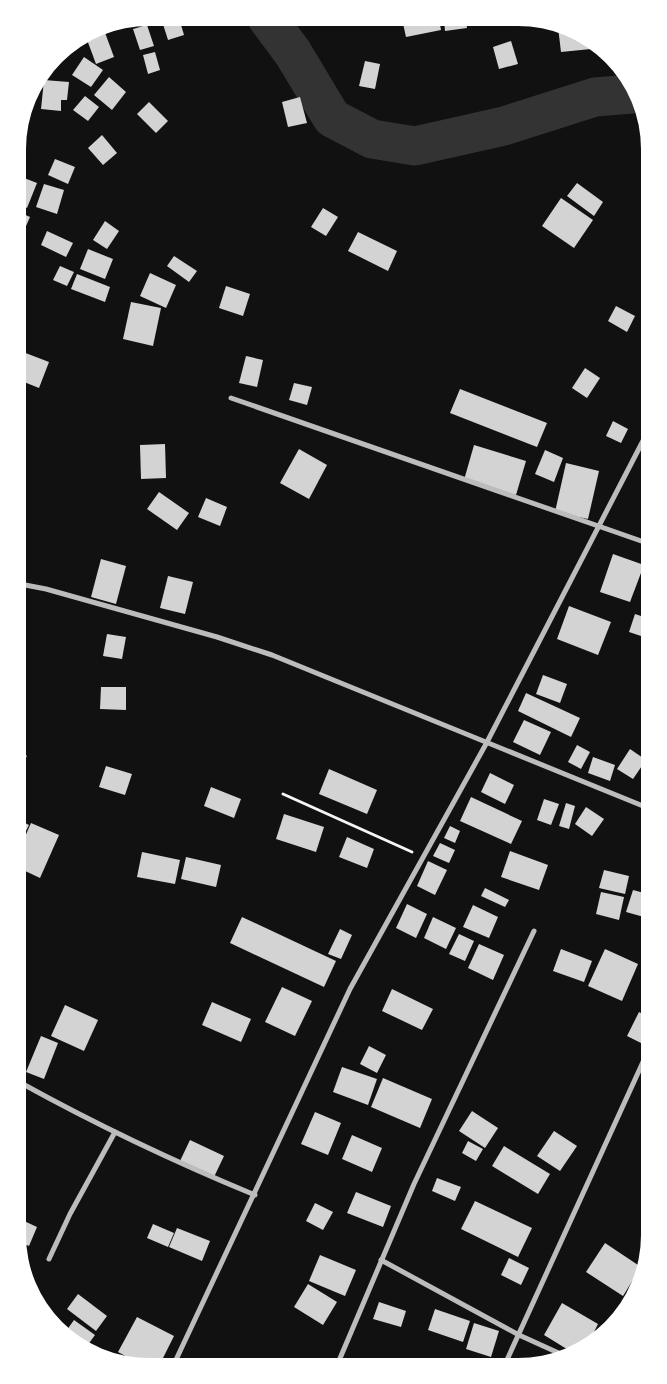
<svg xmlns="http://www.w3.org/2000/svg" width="667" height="1384" font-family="Quicksand,sans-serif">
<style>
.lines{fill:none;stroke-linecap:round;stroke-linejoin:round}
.river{stroke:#333;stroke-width:39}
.building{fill:#d3d3d3}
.path{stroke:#f5f5f5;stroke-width:3}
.minor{stroke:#bcbcbc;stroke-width:5}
</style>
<rect width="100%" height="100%" fill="#111"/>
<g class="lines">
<polyline class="river" points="267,18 293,53 332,118 372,139 415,146 504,126 595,97 632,94"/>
</g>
<g class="building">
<polygon points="172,18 179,18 184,35 168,40 162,21"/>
<polygon points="402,19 439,19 441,30 406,37"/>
<polygon points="444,19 466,19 467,28 445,31"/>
<polygon points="147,25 154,46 140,50 133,29"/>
<polygon points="558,27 590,43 591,49 561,52"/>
<polygon points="104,30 114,57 96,64 86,37"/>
<polygon points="511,41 518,64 499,69 493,47"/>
<polygon points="155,52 160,70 148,74 143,55"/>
<polygon points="84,57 103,70 91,87 72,75"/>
<polygon points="365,61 380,64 375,89 359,86"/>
<polygon points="109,77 126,92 112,110 94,95"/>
<polygon points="44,80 69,82 67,100 61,100 61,111 41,109"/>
<polygon points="85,96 99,107 88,121 73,110"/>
<polygon points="300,97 307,123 288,127 282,102"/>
<polygon points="149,102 168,121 156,133 137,114"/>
<polygon points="102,135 117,153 103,165 88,148"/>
<polygon points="55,159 75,167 68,184 48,175"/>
<polygon points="19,176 37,183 27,208 19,204"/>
<polygon points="577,183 603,202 594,216 567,196"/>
<polygon points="44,184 64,190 57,214 36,207"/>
<polygon points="561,198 593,220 574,248 542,226"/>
<polygon points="323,208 338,217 326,236 311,227"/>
<polygon points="19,212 30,217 19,242"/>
<polygon points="105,221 119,231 107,249 93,240"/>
<polygon points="47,231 73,243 66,257 41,245"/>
<polygon points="358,232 397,251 388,271 348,251"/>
<polygon points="88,249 113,259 105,279 80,269"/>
<polygon points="174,256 197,271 189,282 167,266"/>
<polygon points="60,266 74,272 67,286 53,280"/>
<polygon points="150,273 176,285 166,308 140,296"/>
<polygon points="77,274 110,287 105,302 71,289"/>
<polygon points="226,286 250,294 243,316 219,308"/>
<polygon points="131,302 161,308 153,346 123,339"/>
<polygon points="616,306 635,316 627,332 608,321"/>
<polygon points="23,352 49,362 39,388 19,380 19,363"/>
<polygon points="246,356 263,360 257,387 239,383"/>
<polygon points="585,368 600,378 587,398 572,388"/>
<polygon points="294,383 312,387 307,405 289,400"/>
<polygon points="460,389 547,423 537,447 450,413"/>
<polygon points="613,421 628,429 621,443 606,436"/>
<polygon points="165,444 166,478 141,479 140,445"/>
<polygon points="474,445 526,461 516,495 464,480"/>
<polygon points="299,449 327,465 309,499 280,483"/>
<polygon points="545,450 563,458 554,482 535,474"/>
<polygon points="566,463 599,471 588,519 555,512"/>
<polygon points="159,492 189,513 177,530 147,509"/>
<polygon points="206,498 227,507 220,526 198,517"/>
<polygon points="613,554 644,565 630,602 600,592"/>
<polygon points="101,559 126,566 116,604 91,597"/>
<polygon points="168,576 193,582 185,614 160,608"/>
<polygon points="569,606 611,622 598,655 557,639"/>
<polygon points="635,614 647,618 647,638 629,632"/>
<polygon points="107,634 126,637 122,659 103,656"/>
<polygon points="543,675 567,684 560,703 536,694"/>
<polygon points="101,687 126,687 126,710 100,709"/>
<polygon points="526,693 580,718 571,737 518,711"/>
<polygon points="524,720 551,732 540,755 513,742"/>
<polygon points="577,745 590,752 581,769 568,762"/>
<polygon points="630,749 646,760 633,779 617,769"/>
<polygon points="20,751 27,756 21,766"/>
<polygon points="593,757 615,765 610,781 588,773"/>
<polygon points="106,766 132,774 125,795 99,787"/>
<polygon points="329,769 377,790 367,814 319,794"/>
<polygon points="490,773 514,785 505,804 481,792"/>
<polygon points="211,787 241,799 234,818 204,806"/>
<polygon points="471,797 522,821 511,844 460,821"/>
<polygon points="544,799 559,804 551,825 537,820"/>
<polygon points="566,803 575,806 569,829 559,826"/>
<polygon points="586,807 604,819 592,836 575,824"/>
<polygon points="284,814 324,827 316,852 276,839"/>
<polygon points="21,821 29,825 21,841"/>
<polygon points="31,823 59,835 40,878 21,869 21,846"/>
<polygon points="450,826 460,831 455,843 444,838"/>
<polygon points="347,837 374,849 367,868 339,857"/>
<polygon points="440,843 455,850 449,863 433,856"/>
<polygon points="510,851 548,865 539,890 501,877"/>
<polygon points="142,852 180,860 175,884 137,877"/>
<polygon points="186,857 221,865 216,887 181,879"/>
<polygon points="428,861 447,870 435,895 417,886"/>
<polygon points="604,870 629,876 625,894 599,888"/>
<polygon points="485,888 509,900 505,907 481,896"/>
<polygon points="633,890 648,894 644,917 626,912"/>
<polygon points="601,892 624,897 619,920 596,914"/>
<polygon points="407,904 427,914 416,938 396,928"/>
<polygon points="473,905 498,917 489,938 463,927"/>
<polygon points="242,917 336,961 324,987 230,943"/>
<polygon points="433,917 456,928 446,949 424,938"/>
<polygon points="340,929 352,935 341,959 328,954"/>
<polygon points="459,934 474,941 465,961 449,954"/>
<polygon points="479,944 504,955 493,980 468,968"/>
<polygon points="561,949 592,961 584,982 553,971"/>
<polygon points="605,949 638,964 622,1001 588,986"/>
<polygon points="282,987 312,1001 295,1036 265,1022"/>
<polygon points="392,989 433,1009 422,1030 382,1011"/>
<polygon points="212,1002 251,1019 241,1042 202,1025"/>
<polygon points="65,1005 98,1020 84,1051 51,1036"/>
<polygon points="639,1012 648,1017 648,1029 641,1043 627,1036"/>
<polygon points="41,1036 58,1043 44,1079 26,1072"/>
<polygon points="369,1046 386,1055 377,1073 360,1064"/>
<polygon points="342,1067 377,1079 368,1105 333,1092"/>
<polygon points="383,1078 432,1099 420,1128 371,1107"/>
<polygon points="472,1111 498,1128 485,1148 459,1131"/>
<polygon points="315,1112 341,1123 328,1155 301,1144"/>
<polygon points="554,1131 577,1146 560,1171 537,1156"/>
<polygon points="352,1135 382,1148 372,1172 342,1159"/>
<polygon points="190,1140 224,1156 214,1177 180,1161"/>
<polygon points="468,1141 483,1149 476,1161 462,1153"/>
<polygon points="504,1146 550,1174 538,1194 492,1166"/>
<polygon points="437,1178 461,1187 455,1201 432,1191"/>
<polygon points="356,1192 391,1206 383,1227 347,1213"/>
<polygon points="475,1201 532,1228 518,1257 461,1229"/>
<polygon points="315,1203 333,1212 323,1230 306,1221"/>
<polygon points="22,1220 37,1227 29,1246 22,1243"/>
<polygon points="153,1224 174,1233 168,1247 147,1238"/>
<polygon points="177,1228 210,1241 202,1261 169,1247"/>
<polygon points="605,1243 641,1267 623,1296 586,1272"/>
<polygon points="320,1255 356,1270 345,1296 309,1281"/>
<polygon points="509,1258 529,1268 521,1285 501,1275"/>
<polygon points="308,1284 337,1302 323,1325 294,1307"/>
<polygon points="78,1294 107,1316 96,1331 67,1309"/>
<polygon points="379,1302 406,1311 401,1327 373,1319"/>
<polygon points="562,1303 598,1324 591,1338 570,1351 544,1335"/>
<polygon points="435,1309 470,1321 463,1342 428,1330"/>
<polygon points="137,1317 174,1336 160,1364 140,1364 118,1352"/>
<polygon points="74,1320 95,1335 87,1346 64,1334"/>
<polygon points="474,1323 499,1331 491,1357 466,1349"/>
</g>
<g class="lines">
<polyline class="path" points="283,794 412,852"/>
<g class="minor">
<polyline points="231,398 647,543"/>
<polyline points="20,584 46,589 217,637 272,655 648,808"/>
<path d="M 21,1083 C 97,1125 175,1162 255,1195"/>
<polyline points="49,1259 70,1214 115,1132"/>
<polyline points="381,1260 519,1335 563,1355"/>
<polyline points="506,1362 648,1051"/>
<polyline points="338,1363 414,1184 534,931"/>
<polyline points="174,1364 350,989 486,744 646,435"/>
</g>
</g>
<path d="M0 0H667V1384H0ZM149 26H518A123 123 0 0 1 641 149V1235A123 123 0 0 1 518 1358H149A123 123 0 0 1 26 1235V149A123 123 0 0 1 149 26Z" fill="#fff" fill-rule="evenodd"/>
</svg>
